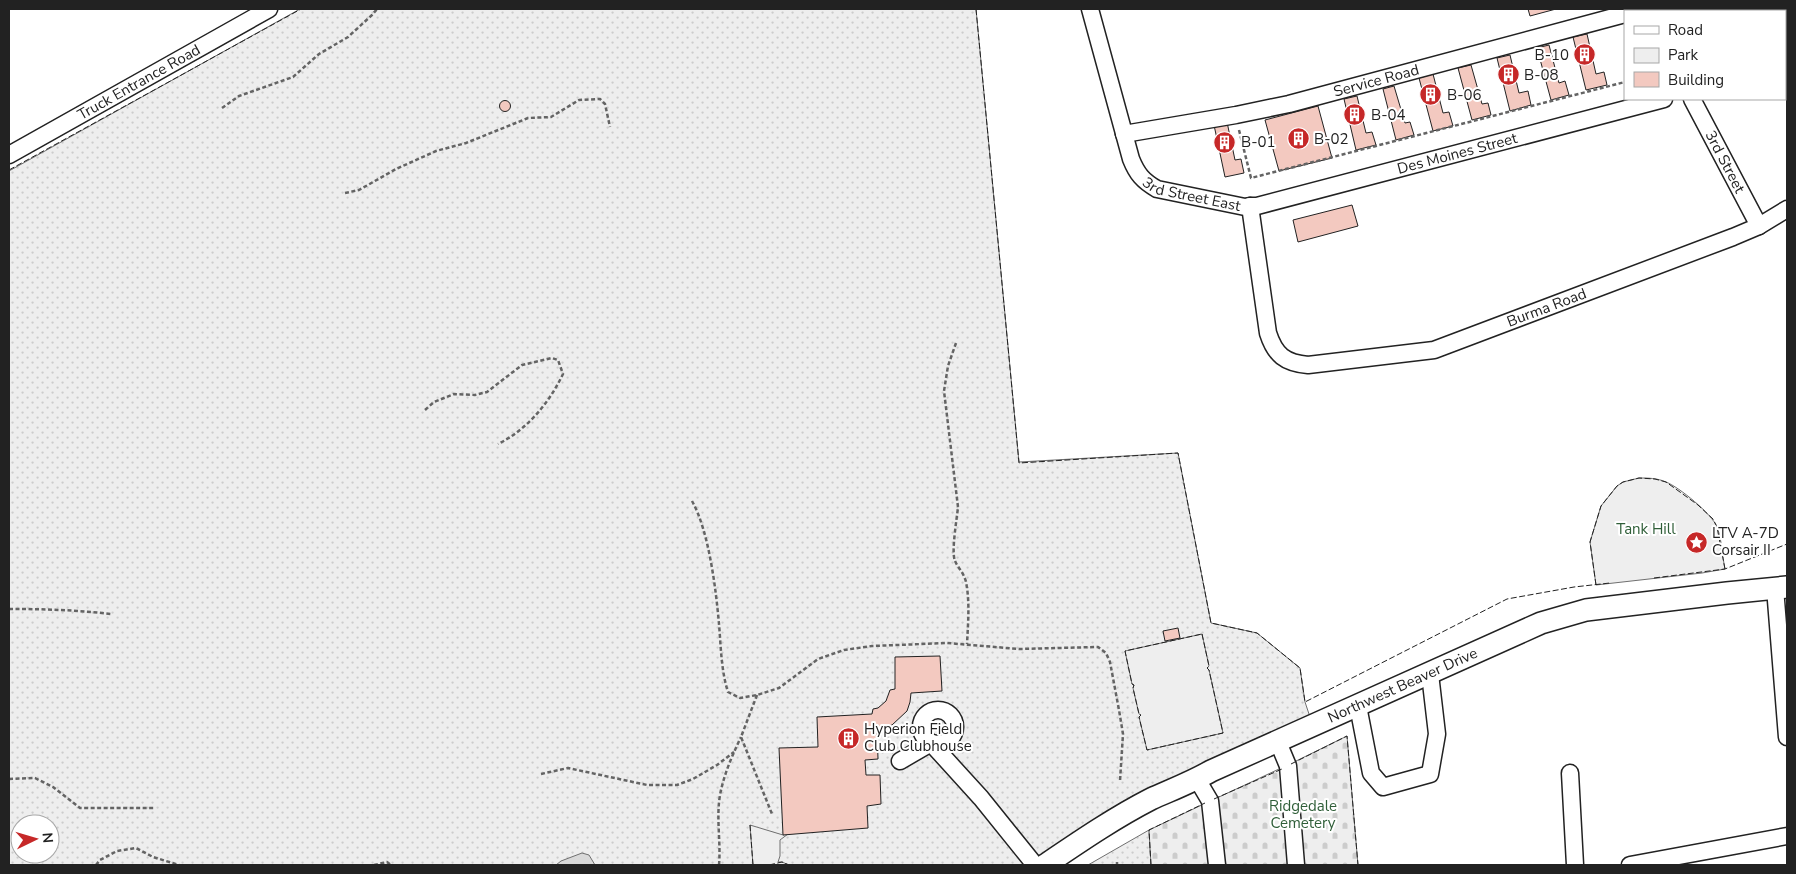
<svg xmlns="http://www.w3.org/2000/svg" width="1796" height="874" font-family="'Nunito Sans',sans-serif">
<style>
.grass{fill:url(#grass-dots);stroke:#6f6f6f;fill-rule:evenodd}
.cemetery{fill:url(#cemetery-stones);stroke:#6f6f6f}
.park{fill:#eee;stroke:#6f6f6f}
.water{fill:#d9d9d9;stroke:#6f6f6f}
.building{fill:#f3c9c0;stroke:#222}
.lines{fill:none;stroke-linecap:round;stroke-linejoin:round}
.minor-casing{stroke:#222;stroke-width:19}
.major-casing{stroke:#222;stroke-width:24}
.path{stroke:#646464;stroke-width:2.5;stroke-dasharray:4 2.5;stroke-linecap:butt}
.minor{stroke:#fff;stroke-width:16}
.major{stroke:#fff;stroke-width:21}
.fence{stroke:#222;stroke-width:1;stroke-dasharray:6 2.5;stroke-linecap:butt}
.labels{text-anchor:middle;stroke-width:4;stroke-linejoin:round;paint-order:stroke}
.poi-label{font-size:15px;fill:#222;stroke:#fff;text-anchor:start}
.street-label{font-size:15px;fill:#222;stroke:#fff}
.park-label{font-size:15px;fill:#2f5e38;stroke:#fff}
</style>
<defs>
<pattern id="grass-dots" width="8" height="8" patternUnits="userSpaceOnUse" patternTransform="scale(1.25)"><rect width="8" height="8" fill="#eee"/><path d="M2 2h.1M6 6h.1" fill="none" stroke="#ccc" stroke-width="1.8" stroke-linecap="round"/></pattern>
<pattern id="cemetery-stones" width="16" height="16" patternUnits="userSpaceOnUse" patternTransform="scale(1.25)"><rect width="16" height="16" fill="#eee"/><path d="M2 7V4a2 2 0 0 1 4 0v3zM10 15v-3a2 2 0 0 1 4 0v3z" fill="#ccc"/></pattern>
</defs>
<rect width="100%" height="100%" fill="#fff"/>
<g class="grass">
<path d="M 300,9 L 976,9 L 1019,462 L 1178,453 L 1211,623 L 1257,633 L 1300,668 L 1305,702 L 1311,720 L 1034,865 L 9,865 L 9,171 ZM 20,824 L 50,824 L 50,854 L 20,854 Z"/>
<polygon points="1149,830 1151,865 1088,865"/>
</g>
<path class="cemetery" d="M 1347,736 L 1358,865 L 1151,865 L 1149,830 C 1215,798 1282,769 1347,736 Z"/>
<g class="park">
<path d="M 1639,478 C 1648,478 1657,478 1666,482 C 1679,487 1712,514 1717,527 C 1722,540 1722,555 1725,569 L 1702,573 L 1596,585 L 1590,542 L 1601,506 L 1617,486 L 1623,482 Z"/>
<polygon points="1202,634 1209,666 1207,668 1209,670 1223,733 1147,750 1139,717 1141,715 1139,714 1133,688 1134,685 1132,684 1125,651"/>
<polygon points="750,825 783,835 788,834 780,840 780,856 778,862 782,862 789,865 753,865"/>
</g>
<polygon class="water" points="582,853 589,855 595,865 556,865 561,861"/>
<g class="building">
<polygon points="1528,9 1556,9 1530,16"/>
<polygon points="1587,34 1596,74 1604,72 1607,85 1586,90 1573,37"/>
<polygon points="1549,45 1559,83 1565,81 1569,95 1551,100 1537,48"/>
<polygon points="1510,55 1519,93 1528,91 1531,105 1510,111 1497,58"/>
<polygon points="1471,65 1482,104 1488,103 1491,115 1472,120 1458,68"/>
<polygon points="1433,74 1443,113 1449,112 1453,126 1433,131 1419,78"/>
<polygon points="1394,86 1405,123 1410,122 1414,135 1396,140 1383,89"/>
<polygon points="1357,96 1366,133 1372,132 1376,145 1356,150 1344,99"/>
<circle cx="505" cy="106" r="5.5"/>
<polygon points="1318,106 1332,158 1279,171 1265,120"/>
<polygon points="1227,122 1235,160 1241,159 1244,173 1225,177 1214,125"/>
<polygon points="1352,205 1358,226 1298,242 1293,220"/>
<polygon points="1178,628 1180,638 1165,641 1163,631"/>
<polygon points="940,656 942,691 911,693 910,702 907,711 892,725 877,729 878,759 865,760 866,775 880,775 881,804 867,806 868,828 783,835 779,748 818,747 817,717 872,714 873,709 878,708 886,701 890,690 895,689 895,657"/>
</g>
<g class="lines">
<defs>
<g id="minor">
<path id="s1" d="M 1090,9 L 1131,159 C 1137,174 1143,181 1157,189 L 1245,207 L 1250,206 L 1268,333 C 1275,355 1285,363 1308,365 L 1434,350 L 1733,237 L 1759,226 L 1787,209"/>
<polyline points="1633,11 1643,9"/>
<polyline points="1785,44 1787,42"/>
<path id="s2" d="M 1692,99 L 1759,226"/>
<path id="s3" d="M 1124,134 L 1236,115 L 1289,104 L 1625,14"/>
<path id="s4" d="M 9,155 L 269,9"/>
<path id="s5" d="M 1250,206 L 1257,206 L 1664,99"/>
<polyline points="1775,588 1787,737"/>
<polyline points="1358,706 1371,773 1383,787 1430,774 1437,734 1430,674"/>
<circle cx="938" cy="727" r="17"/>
<polyline points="1278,742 1288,766 1296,865"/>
<polyline points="900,761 931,743 981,798 1035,865"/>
<polyline points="1570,773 1575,865"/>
<polyline points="1197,779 1210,801 1217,865"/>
<polyline points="1630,865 1787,836"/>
</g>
<g id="major">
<path id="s6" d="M 1045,865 C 1079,842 1114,818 1151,799 C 1171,790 1192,782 1211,771 L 1541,623 L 1586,610 L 1727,593 L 1787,587"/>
</g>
</defs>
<use href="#minor" class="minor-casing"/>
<use href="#major" class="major-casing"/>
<g class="path">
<polyline points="1779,11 1783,9"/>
<polyline points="222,108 239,96 293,77 319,54 348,37 372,15 377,9"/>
<polyline points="1239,130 1251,178 1625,82"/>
<polyline points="345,193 359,190 396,169 436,151 466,143 528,118 551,117 579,100 600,99 605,104 610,127"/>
<path d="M 956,343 L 948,366 L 944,391 L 958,507 C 957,518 951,552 955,561 C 958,568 964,573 966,582 C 970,602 968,624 967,644"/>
<path d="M 425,410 L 434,402 L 454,394 L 475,395 L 487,392 L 522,365 L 552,358 L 558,360 L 563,374 C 549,403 528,429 498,444"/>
<path d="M 692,501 C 709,531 716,590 719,624 C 721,647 721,670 728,692 L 740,698 L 757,695 L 779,688 L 818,659 L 844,650 L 872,646 L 947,643 L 1019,649 L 1098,647 L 1106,653 L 1110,662 L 1119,710 L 1123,734 L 1120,781"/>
<path d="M 9,609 C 43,609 77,610 111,614"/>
<polyline points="757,695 741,737 772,814"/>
<polyline points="541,774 568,768 647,785 677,785 693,779 717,765 734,752"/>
<polyline points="9,779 35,778 53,787 80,808 155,808"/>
<polyline points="96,865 100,860 117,851 136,848 153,857 179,865"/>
<polyline points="374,865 387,862 391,865"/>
<path d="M 719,865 C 721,842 716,818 720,795 C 724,774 732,756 741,737"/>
<polyline points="1117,865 1117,862"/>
</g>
<use href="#minor" class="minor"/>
<use href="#major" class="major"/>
<g class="fence">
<polyline points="976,9 1019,463 1178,453 1211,623 1257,633 1300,668 1305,702 1507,599 1574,587 1610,583"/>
<polyline points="9,170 301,9"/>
<polyline points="1654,578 1725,569 1787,544"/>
<polyline points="1596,585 1590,542 1601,506 1617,486 1623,482 1639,478 1655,479 1666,482 1698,505 1713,519 1717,527 1725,569"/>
<polygon points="1202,634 1209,666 1207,668 1209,670 1223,733 1147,750 1139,717 1141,715 1139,714 1133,688 1134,685 1132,684 1125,651"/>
<polyline points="1291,764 1347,736 1358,865"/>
<polyline points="1214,799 1282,769"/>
<polyline points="750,825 753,865 757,865"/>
<polyline points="769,865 782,862 789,865"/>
<polyline points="1151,865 1149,830 1205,803"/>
</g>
</g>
<defs>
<symbol id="building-disc" viewBox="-11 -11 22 22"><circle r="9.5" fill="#c62828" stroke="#fff"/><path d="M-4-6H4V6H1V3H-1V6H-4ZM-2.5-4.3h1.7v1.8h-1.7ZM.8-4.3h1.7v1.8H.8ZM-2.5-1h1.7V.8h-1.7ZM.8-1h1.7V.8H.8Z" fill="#fff"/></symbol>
<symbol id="sight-disc" viewBox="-11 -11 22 22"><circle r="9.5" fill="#c62828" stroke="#fff"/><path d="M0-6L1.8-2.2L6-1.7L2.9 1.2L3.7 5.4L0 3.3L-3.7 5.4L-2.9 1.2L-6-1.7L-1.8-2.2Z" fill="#fff"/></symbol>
</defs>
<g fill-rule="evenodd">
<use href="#building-disc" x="1572" y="42" width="25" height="25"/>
<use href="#building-disc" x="1496" y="62" width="25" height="25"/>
<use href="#building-disc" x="1418" y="82" width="25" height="25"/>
<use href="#building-disc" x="1342" y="102" width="25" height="25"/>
<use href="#building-disc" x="1286" y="126" width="25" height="25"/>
<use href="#building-disc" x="1212" y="130" width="25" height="25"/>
<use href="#sight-disc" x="1684" y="530" width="25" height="25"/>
<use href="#building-disc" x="836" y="726" width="25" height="25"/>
</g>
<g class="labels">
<g class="poi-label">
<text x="1569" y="60" text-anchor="end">B-10</text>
<text x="1524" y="80">B-08</text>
<text x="1447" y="100">B-06</text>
<text x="1371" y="120">B-04</text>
<text x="1314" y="144">B-02</text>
<text x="1241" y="147">B-01</text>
<text x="1712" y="538">LTV A-7D<tspan x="1712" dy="17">Corsair II</tspan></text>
<text x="864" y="734">Hyperion Field<tspan x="864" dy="17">Club Clubhouse</tspan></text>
</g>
<g class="street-label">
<text dy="5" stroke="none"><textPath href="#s3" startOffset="258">Service Road</textPath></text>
<text dy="5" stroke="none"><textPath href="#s4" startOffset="149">Truck Entrance Road</textPath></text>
<text dy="5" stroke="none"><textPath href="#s5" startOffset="214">Des Moines Street</textPath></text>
<text dy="5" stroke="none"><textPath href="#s2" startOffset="71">3rd Street</textPath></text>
<text dy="5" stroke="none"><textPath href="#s1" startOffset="231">3rd Street East</textPath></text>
<text dy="5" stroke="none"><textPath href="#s1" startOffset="722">Burma Road</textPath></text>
<text dy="5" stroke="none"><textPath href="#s6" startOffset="401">Northwest Beaver Drive</textPath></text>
</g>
<g class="park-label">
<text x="1646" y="534">Tank Hill</text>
<text x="1303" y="811">Ridgedale<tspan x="1303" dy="17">Cemetery</tspan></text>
</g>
</g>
<rect width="1796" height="874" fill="none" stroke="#222222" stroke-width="20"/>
<rect x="1624" y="10" width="162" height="90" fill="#ffffff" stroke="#a7a7a7"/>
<rect x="1634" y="26" width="25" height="8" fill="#ffffff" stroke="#a7a7a7"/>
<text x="1668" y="35" font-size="15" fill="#222222">Road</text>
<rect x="1634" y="48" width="25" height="15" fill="#eeeeee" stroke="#a7a7a7"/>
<text x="1668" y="60" font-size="15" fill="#222222">Park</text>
<rect x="1634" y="72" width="25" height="15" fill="#f3c9c0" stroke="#a7a7a7"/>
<text x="1668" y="85" font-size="15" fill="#222222">Building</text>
<g transform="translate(35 839) rotate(85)"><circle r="24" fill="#ffffff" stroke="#a7a7a7"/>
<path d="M0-4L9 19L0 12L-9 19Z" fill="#c62828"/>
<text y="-8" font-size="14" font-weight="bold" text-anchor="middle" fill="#222222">N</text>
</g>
</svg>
